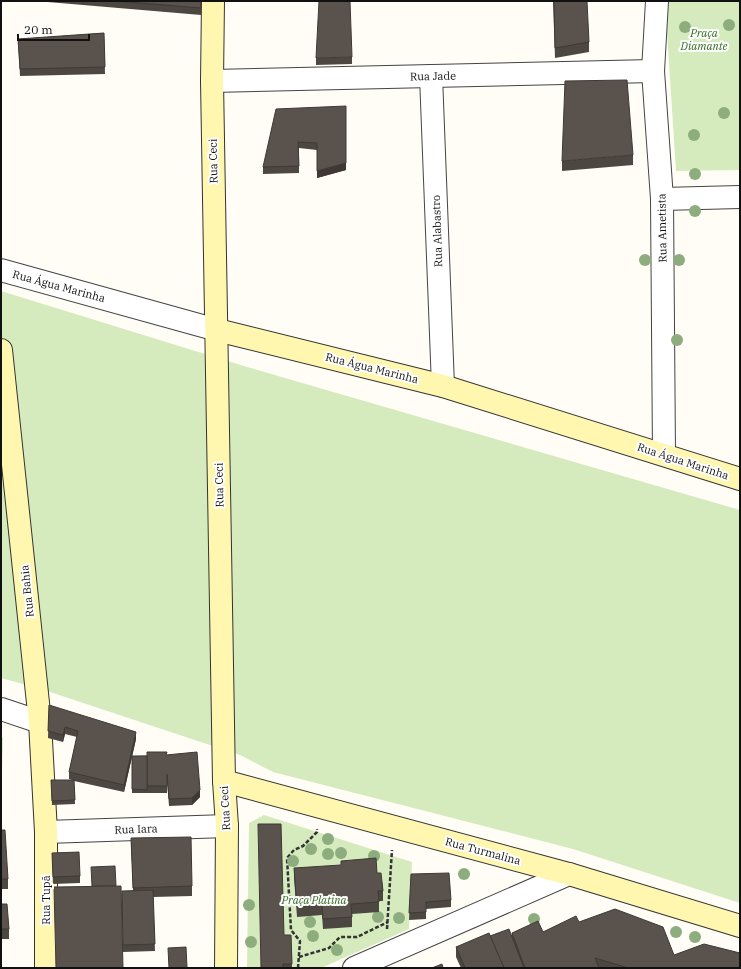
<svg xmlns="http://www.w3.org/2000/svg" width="741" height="969" font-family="'IBM Plex Serif',serif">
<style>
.green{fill:#d5ebbd}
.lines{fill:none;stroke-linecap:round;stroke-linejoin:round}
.street-casing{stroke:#444;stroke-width:24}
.secondary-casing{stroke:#333;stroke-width:24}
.path{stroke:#333;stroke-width:2.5;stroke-dasharray:4 2;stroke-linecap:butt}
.street{stroke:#fff;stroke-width:22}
.secondary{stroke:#fff6b0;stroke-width:22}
.tree{fill:#8dad7f}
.wall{fill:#4d4742}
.shaded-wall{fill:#3f3936}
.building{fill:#5a524d;stroke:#3f3936}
.labels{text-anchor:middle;stroke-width:4;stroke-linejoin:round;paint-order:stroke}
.park-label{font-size:11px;font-style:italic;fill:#2f6b1f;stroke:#fff}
.street-label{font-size:11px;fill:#111;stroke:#fff}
</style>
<rect width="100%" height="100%" fill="#fffdf5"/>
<g class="green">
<polygon points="665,1 740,1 740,170 676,171"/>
<polygon points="1,291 247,367 740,510 740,903 573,849 273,772 240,755 38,688 1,678"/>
<polygon points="1,737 3,738 1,804"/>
<polygon points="264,815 412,862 409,929 321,968 247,968 249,823"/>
</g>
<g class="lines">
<defs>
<g id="street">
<polyline points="657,1 653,71 662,199 664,454"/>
<polyline points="431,76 443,386"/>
<polyline points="212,81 653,71"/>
<polyline points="662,199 740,197"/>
<polyline points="1,270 217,330"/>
<polyline points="1,709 40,722"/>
<polyline points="46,832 227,826"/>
<polyline points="354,968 569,874"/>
</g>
<g id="secondary">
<polyline points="213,1 212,81 224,781 227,826 226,968"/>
<polyline points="217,330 443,386 740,479"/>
<polyline points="1,350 40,722 46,832 46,968"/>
<polyline points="224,781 569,874 740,926"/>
</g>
</defs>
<use href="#street" class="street-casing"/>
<use href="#secondary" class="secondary-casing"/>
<g class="path">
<polyline points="387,929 392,850"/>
<polyline points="299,957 329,948 340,937 357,937 388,922"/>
<polyline points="298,968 300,941 291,930 287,858 294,850 303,846 317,832 317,829"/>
</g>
<use href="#street" class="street"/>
<use href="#secondary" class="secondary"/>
</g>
<g class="tree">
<circle cx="729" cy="25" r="6"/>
<circle cx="685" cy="27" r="6"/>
<circle cx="724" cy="113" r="6"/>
<circle cx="694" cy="135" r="6"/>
<circle cx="695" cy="174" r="6"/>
<circle cx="695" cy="211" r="6"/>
<circle cx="645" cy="260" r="6"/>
<circle cx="679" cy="260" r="6"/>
<circle cx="677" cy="340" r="6"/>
<circle cx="328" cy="839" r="6"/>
<circle cx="311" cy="849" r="6"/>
<circle cx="341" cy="853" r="6"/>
<circle cx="328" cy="854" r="6"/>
<circle cx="374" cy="856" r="6"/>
<circle cx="293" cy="861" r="6"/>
<circle cx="464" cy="874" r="6"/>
<circle cx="249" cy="905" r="6"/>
<circle cx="378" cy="917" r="6"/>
<circle cx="399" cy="918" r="6"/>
<circle cx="534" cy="919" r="6"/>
<circle cx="310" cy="922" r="6"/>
<circle cx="676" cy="932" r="6"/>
<circle cx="313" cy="936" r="6"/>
<circle cx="695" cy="937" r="6"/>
<circle cx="251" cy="942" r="6"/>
<circle cx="337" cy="950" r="6"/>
</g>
<g class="wall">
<polygon points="36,1 201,1 201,15"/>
<polygon points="553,1 589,42 589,52 555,58"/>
<polygon points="104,33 105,74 20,76 18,39"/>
<polygon points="352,57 352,64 316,65 316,58"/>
<polygon points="346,106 346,170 317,178 317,150 299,148 299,173 263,174 263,167"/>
<polygon points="633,155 633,165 562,171 562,161"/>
<polygon points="49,705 136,739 124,792 74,781 75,804 52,805 51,780 72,780 69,779 69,772 77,737 65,734 63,742 48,738"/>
<polygon points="167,755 200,797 192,805 169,806 167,781 167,793 132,793 132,756"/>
<polygon points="1,830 8,879 8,889 1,889"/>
<polygon points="131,838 192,886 192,896 153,897 155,951 123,952 122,891 133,891"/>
<polygon points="52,853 80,876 80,883 53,884"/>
<polygon points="294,868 377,873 383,891 383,901 379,901 379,912 352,914 352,927 323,929 322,915 297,917 294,878"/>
<polygon points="411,874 451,900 451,907 426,909 426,919 409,920"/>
<polygon points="1,904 9,929 9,939 1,939"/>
<polygon points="579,922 674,955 740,968 461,968 456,957 456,947 490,936 512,935 512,933 543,932"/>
<polygon points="284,935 291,935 292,968 261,968"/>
</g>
<g class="shaded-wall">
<polygon points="346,163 346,170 317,178 317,171"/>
<polygon points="65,727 65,734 63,742 63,735"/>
<polygon points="136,732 136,739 124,792 124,785"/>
<polygon points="200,790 200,797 192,805 192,798"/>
</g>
<g class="building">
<polygon points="116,1 201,1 201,8"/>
<polygon points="319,1 350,1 352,57 316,58"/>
<polygon points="554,1 587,1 589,42 555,48"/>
<polygon points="104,33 105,67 20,69 18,39"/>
<polygon points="627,80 633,155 562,161 565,81"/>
<polygon points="346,106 346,163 317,171 317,143 298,142 299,166 263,167 276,109"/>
<polygon points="49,705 136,732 124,785 69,772 78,731 65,727 63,735 48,731"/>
<polygon points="147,752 167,752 166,755 197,752 200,790 192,798 169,799 167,774 167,786 147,786"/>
<polygon points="132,756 147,756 147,790 132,789"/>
<polygon points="51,780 74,780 75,800 52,801"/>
<polygon points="258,824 281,824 284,935 291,935 292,964 283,964 283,968 261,968"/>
<polygon points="1,830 5,830 8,879 1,879"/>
<polygon points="191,837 192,886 133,888 131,838"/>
<polygon points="79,852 80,876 53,877 52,853"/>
<polygon points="376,858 377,873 381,873 383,891 378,891 379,902 351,904 352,917 323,919 322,905 297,907 294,868 341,865 341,861"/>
<polygon points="115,866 116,886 92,886 91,867"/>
<polygon points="449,873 451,900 426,902 426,912 409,913 411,874"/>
<polygon points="121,886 123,968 56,968 54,887"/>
<polygon points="153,890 155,944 123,945 122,891"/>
<polygon points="1,904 7,904 9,929 1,929"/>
<polygon points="615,909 663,927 674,955 704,944 740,953 740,968 628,968 595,958 599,968 525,968 512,933 538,921 543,932 576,916 579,922"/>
<polygon points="509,929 524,968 504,968 490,936"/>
<polygon points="489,933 504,968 465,968 456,947"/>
<polygon points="186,947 187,968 169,968 168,948"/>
<polygon points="442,964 443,968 432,968"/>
</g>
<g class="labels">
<g class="park-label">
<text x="704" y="37">Praça<tspan x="704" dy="13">Diamante</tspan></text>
<text x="314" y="904">Praça Platina</text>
</g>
<g class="street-label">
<text transform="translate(433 76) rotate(-1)" y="4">Rua Jade</text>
<text transform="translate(213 161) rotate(-91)" y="4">Rua Ceci</text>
<text transform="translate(662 228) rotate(-91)" y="4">Rua Ametista</text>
<text transform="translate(437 231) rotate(-92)" y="4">Rua Alabastro</text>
<text transform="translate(59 286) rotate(15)" y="4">Rua Água Marinha</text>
<text transform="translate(372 368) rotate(14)" y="4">Rua Água Marinha</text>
<text transform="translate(683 461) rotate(18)" y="4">Rua Água Marinha</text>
<text transform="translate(219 485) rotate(-91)" y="4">Rua Ceci</text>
<text transform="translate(27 591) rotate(-96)" y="4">Rua Bahia</text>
<text transform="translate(225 808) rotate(-93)" y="4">Rua Ceci</text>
<text transform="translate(136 829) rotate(-2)" y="4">Rua Iara</text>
<text transform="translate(483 851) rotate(15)" y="4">Rua Turmalina</text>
<text transform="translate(46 900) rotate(-90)" y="4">Rua Tupã</text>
</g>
</g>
<rect width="741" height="969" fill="none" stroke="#111111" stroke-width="4"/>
<path d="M18 34v6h71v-6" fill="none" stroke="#111111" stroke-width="2"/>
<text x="24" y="34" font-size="12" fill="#111111" stroke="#ffffff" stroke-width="3" paint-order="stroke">20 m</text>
</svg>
